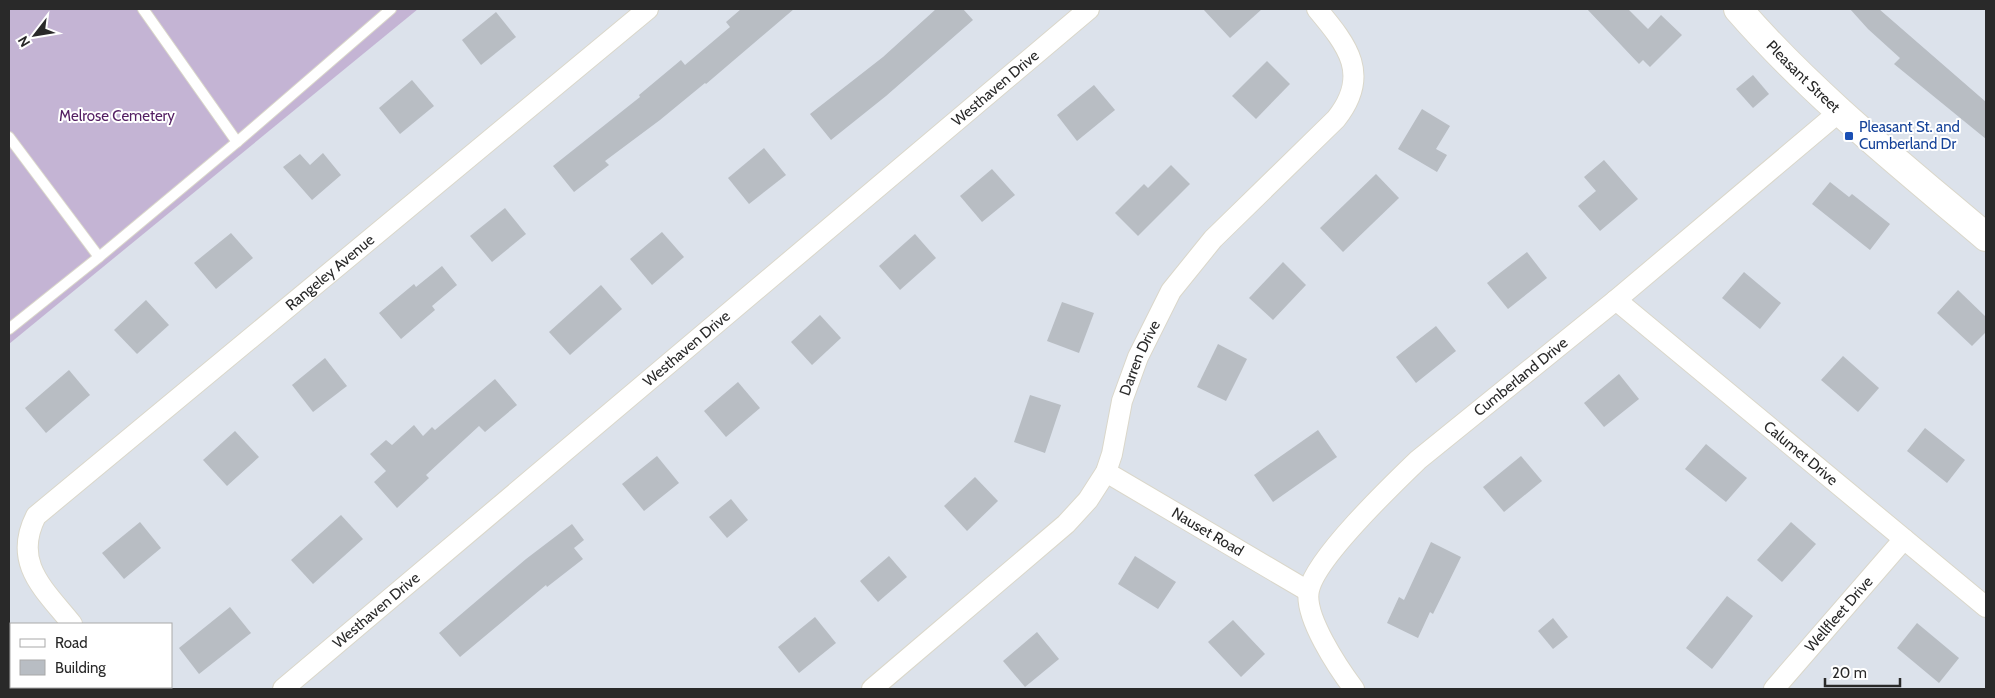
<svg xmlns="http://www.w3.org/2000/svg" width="1995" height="698" font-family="Cabin,sans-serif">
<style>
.cemetery{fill:#c4b4d4}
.building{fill:#b8bdc3}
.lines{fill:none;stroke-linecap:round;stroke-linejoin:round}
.service-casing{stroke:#dad7ca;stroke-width:12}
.minor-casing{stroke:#dad7ca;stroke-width:22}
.secondary-casing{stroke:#dad7ca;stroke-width:30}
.service{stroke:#fff;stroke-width:10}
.minor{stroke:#fff;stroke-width:20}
.secondary{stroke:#fff;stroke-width:28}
.transit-dot{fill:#1a4fb4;stroke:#fff;stroke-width:2}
.labels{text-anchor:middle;stroke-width:4;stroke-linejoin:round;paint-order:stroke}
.street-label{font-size:15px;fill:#292929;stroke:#fff}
.park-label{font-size:15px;fill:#531e62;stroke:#fff}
.transit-label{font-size:15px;fill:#164399;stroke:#fff;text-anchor:start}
</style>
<rect width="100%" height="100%" fill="#dce2eb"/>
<polygon class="cemetery" points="9,9 418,9 9,344"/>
<g class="building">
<polygon points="741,9 794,9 706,84 705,83 660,120 605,161 609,165 574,192 553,166 640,97 639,95 681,60 685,65 730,27 726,22"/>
<polygon points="936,9 963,9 973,20 886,96 831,140 810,114 883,57"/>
<polygon points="1203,9 1262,9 1230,38"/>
<polygon points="1587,9 1628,9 1648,29 1661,15 1682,35 1650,67 1643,60 1639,64"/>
<polygon points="1850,9 1879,9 1986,102 1986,139 1894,64 1900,58 1868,29"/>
<polygon points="496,12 516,37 481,65 462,40"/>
<polygon points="1267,61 1290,84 1256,119 1232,96"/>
<polygon points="1753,75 1769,94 1753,108 1736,89"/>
<polygon points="412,80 434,106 400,134 379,108"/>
<polygon points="1094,85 1115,110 1077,141 1057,115"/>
<polygon points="1422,109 1450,126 1436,149 1447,155 1437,172 1398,149"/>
<polygon points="764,148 786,175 749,204 728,178"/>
<polygon points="323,153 341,175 312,200 283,167 300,154 310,165"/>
<polygon points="1604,160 1638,199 1600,231 1578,206 1596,191 1584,177"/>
<polygon points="1171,165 1190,184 1138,236 1115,213 1144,184 1148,188"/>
<polygon points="992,169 1015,195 982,222 960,196"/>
<polygon points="1376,174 1399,198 1343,252 1320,228"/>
<polygon points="1830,182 1849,197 1852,194 1890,224 1870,250 1812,204"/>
<polygon points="505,208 526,234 492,262 470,236"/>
<polygon points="662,232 684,257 652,285 630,259"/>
<polygon points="231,233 253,258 216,289 194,263"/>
<polygon points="915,234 936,258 900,290 879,266"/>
<polygon points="1527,252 1547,278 1508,309 1487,283"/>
<polygon points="1283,262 1306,285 1273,320 1249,298"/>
<polygon points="442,266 457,285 432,306 435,310 401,339 379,313 414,284 416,287"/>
<polygon points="1744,272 1781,303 1760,329 1722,298"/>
<polygon points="601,285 622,309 570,355 549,332"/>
<polygon points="1958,290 1986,317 1986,332 1972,346 1937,313"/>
<polygon points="146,300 169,325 137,354 114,330"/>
<polygon points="1062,302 1094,313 1079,353 1047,341"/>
<polygon points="820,315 841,338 812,365 791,342"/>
<polygon points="1436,326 1456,351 1416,383 1396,357"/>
<polygon points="1218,344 1247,359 1226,401 1197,387"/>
<polygon points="1843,356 1879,388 1858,412 1821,380"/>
<polygon points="325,358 347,386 313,412 292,385"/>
<polygon points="69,370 90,395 46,433 25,408"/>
<polygon points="1619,374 1639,399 1604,427 1584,403"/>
<polygon points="495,379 517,405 485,432 479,426 426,475 429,478 397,508 374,482 386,471 370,454 386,440 392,445 414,425 423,436 432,427 435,430"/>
<polygon points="738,382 760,408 726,437 704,411"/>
<polygon points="1030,395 1061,405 1045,453 1014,442"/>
<polygon points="1925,428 1965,460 1947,483 1907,451"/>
<polygon points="1318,430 1337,457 1273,502 1254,475"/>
<polygon points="235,431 259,457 227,486 203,460"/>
<polygon points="1706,444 1747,478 1726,502 1685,469"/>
<polygon points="657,456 679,483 644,511 622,484"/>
<polygon points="1521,456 1542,481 1504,512 1483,487"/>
<polygon points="975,477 998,501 967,531 944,506"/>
<polygon points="731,499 748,520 727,538 709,517"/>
<polygon points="341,515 363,539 313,584 291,560"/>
<polygon points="140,522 161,548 124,579 102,553"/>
<polygon points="1791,522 1816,544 1782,582 1757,560"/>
<polygon points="572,524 584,540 574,548 583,559 547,587 546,585 460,657 439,633 526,559"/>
<polygon points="1431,542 1461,557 1433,614 1430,612 1418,638 1387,623 1399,597 1404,600"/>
<polygon points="889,556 907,577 878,602 860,581"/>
<polygon points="1135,556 1176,582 1158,609 1118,584"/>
<polygon points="1727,596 1753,616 1712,669 1686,648"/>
<polygon points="230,607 251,633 199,674 179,648"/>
<polygon points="815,617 836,643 799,673 778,647"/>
<polygon points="1553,618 1568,637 1553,649 1538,631"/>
<polygon points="1233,620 1265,654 1241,677 1208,642"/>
<polygon points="1917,623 1959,658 1939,683 1897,648"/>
<polygon points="1037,632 1059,659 1025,687 1003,661"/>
</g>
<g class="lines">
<defs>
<g id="service">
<polyline points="143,9 237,142 391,9"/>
<polyline points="9,137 99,257 9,329"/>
<polyline points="99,257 237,142"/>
</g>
<g id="minor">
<path id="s1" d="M 1616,300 L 1986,607"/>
<path id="s2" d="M 1106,472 L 1308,591"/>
<path id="s3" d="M 72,624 C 44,589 12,563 36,516 L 648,9"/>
<polyline points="121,687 123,689"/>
<path id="s4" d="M 283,689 L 1089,9"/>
<path id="s5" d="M 872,689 L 1066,524 L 1088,500 L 1106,472 L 1112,454 L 1122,401 L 1138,357 L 1171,291 L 1213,239 L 1336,119 C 1371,75 1348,46 1317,9"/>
<path id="s6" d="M 1354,689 C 1339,669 1303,616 1309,590 C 1316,558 1392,485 1418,460 L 1616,300 L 1839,112"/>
<path id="s7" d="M 1774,689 L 1904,539"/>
</g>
<g id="secondary">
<path id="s8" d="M 1738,9 C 1812,94 1900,164 1986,237"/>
</g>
</defs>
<use href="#service" class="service-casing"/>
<use href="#minor" class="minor-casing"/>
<use href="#secondary" class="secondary-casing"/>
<use href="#service" class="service"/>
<use href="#minor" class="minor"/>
<use href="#secondary" class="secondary"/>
</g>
<rect class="transit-dot" x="1844" y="131" width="10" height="10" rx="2.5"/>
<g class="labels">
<g class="street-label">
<text dy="5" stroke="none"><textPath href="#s8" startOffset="94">Pleasant Street</textPath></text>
<text dy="5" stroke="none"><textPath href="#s4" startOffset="932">Westhaven Drive</textPath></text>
<text dy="5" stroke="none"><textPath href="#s3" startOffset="505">Rangeley Avenue</textPath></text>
<text dy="5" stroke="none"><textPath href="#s4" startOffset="528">Westhaven Drive</textPath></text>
<text dy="5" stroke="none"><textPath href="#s5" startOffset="440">Darren Drive</textPath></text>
<text dy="5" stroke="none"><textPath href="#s6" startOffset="414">Cumberland Drive</textPath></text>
<text dy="5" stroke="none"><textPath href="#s1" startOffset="240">Calumet Drive</textPath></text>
<text dy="5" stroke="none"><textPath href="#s2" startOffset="118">Nauset Road</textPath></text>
<text dy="5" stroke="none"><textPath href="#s4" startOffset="122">Westhaven Drive</textPath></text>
<text dy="5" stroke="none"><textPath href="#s7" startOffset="99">Wellfleet Drive</textPath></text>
</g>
<g class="park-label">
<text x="117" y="121">Melrose Cemetery</text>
</g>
<g class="transit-label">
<text x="1859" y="132">Pleasant St. and<tspan x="1859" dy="17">Cumberland Dr</tspan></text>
</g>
</g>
<rect width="1995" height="698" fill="none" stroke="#292929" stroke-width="20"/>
<rect x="10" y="623" width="162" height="65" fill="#ffffff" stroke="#a9a9a9"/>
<rect x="20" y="639" width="25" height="8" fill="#ffffff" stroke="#a9a9a9"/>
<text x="55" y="648" font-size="15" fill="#292929">Road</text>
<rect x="20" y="660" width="25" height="15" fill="#b8bdc3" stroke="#a9a9a9"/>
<text x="55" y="673" font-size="15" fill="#292929">Building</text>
<g transform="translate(35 35) rotate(239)" stroke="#ffffff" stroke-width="4" paint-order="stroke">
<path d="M0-4L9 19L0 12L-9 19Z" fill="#292929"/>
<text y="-8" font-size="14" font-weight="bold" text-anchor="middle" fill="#292929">N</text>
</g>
<path d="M1825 678v8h75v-8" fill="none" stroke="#292929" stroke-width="2.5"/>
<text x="1832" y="678" font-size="15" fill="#292929" stroke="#ffffff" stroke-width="4" paint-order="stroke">20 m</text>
</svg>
